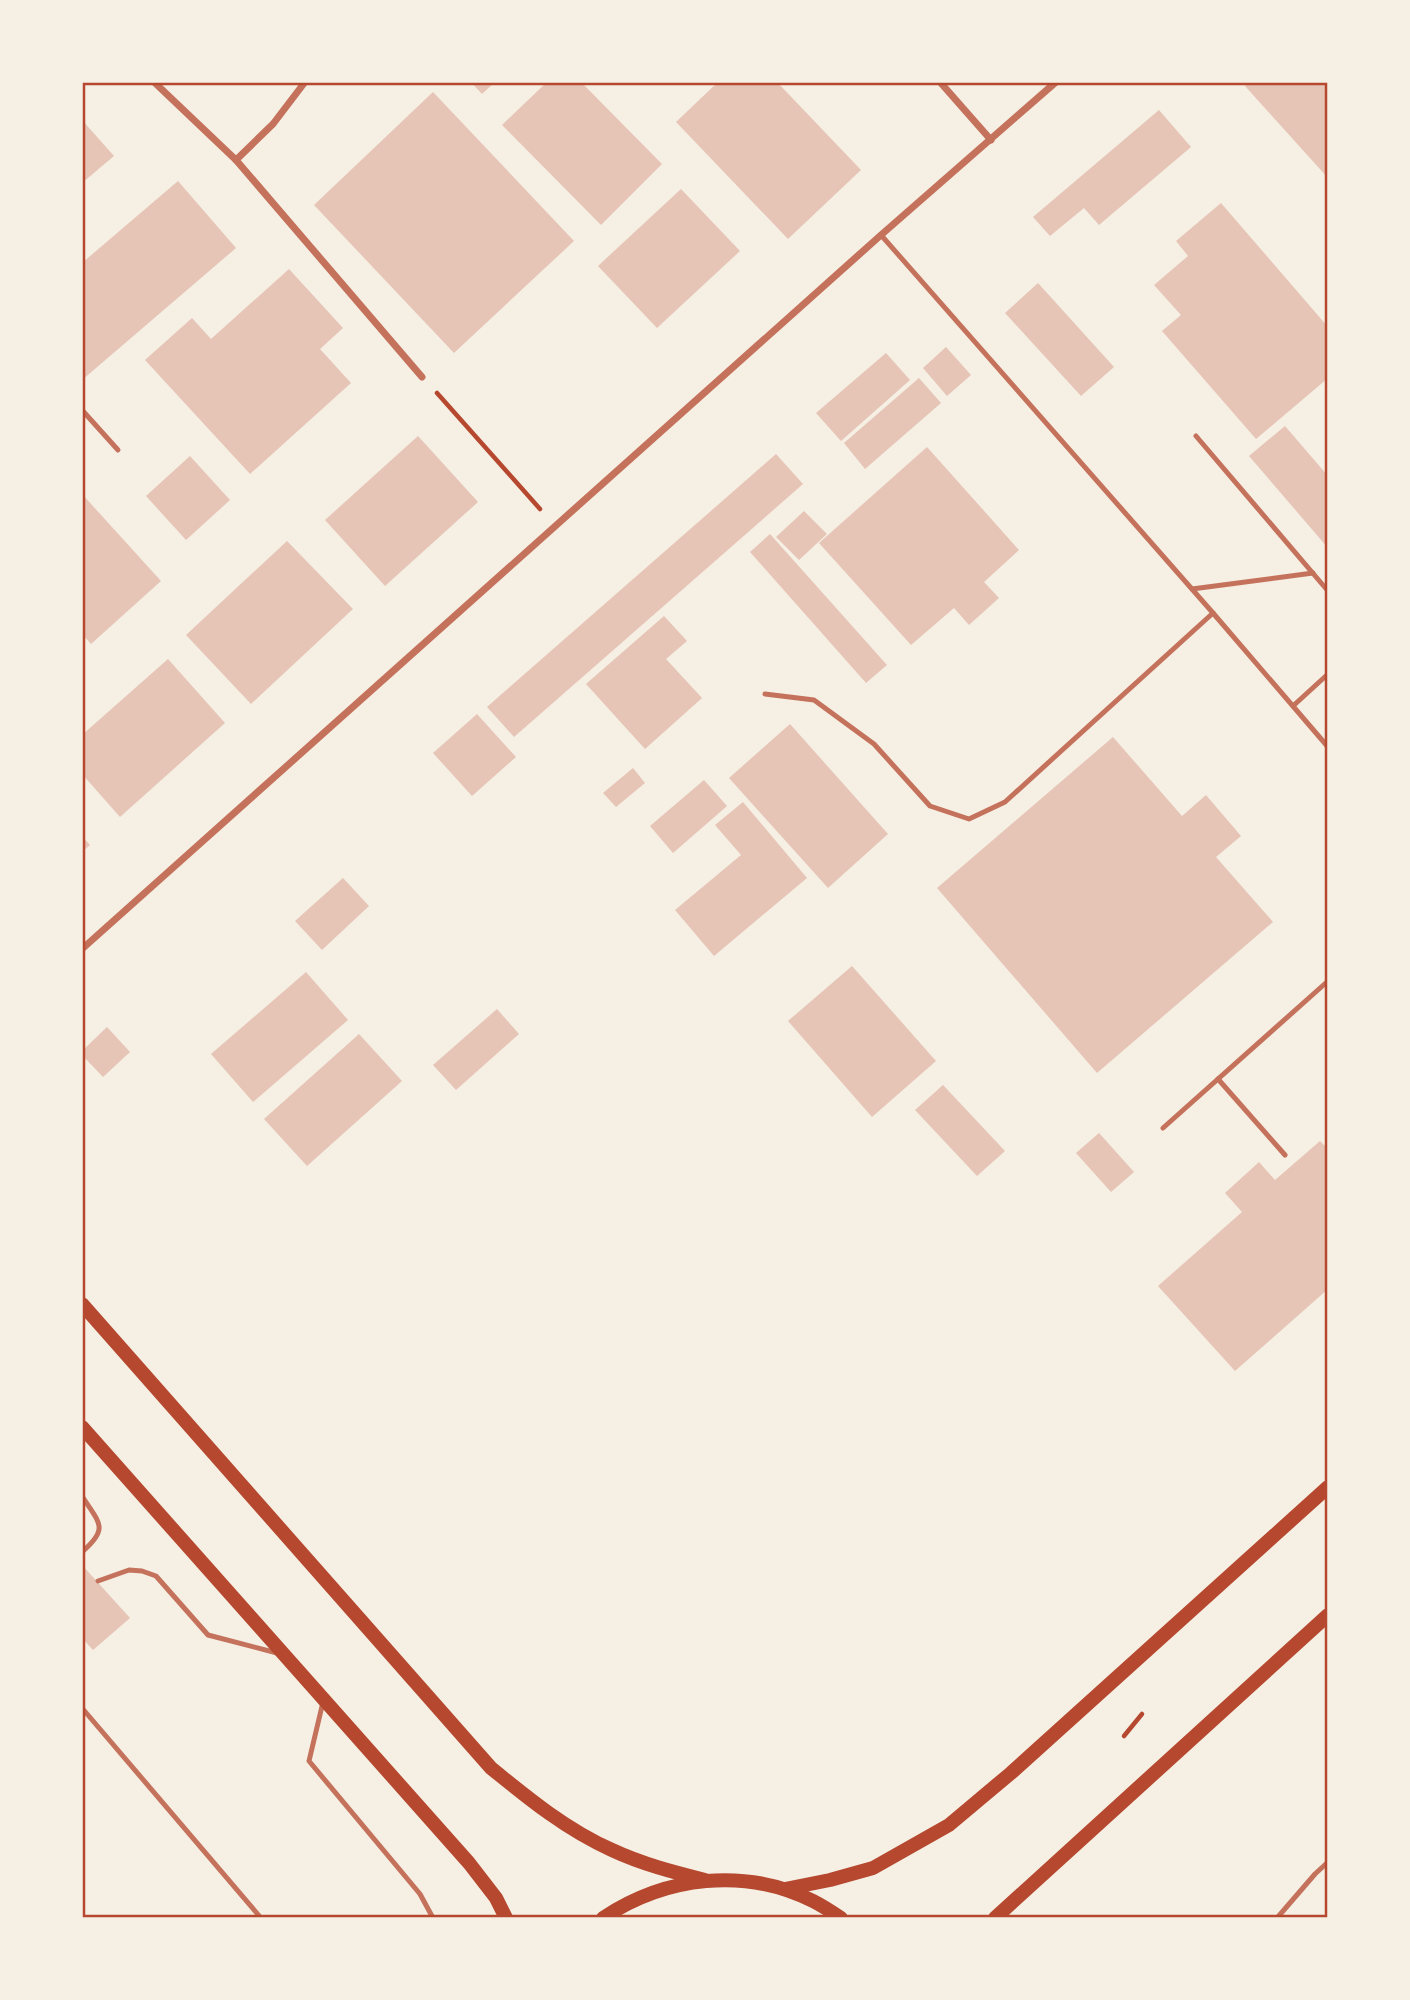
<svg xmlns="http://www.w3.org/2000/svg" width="1410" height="2000" font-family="Karla,sans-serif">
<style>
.building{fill:#e6c5b7}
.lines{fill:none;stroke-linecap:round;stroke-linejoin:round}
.path{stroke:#b5482f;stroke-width:4.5}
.service{stroke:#c5725c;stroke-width:5}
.minor{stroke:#c5725c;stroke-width:7}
.secondary{stroke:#b5482f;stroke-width:14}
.neatline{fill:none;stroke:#b5482f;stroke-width:2.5}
</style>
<rect width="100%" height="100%" fill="#f6efe4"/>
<g class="building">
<polygon points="471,82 495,82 482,94"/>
<polygon points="547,82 581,82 662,164 601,225 502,125"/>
<polygon points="718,82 777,82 861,170 788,239 676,122"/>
<polygon points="1249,82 1328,82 1328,178 1245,86"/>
<polygon points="433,92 574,241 454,353 314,205"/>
<polygon points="1159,110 1191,147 1099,225 1084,208 1050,236 1033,217"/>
<polygon points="82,120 114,156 82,183"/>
<polygon points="178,181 236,248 82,380 82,263"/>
<polygon points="681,189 740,251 657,328 598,266"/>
<polygon points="1221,203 1328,327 1328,378 1256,439 1162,331 1181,315 1154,285 1188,256 1176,241"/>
<polygon points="289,269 343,328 320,349 351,383 250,474 145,360 192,318 211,339"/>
<polygon points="1038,283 1114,367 1081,396 1005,313"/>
<polygon points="946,347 971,375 947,396 923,368"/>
<polygon points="886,353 910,380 841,441 816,413"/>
<polygon points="919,378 941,403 865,469 844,443"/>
<polygon points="1285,426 1328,476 1328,548 1249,456"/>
<polygon points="418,436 478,502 385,586 325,520"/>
<polygon points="927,447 1019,550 984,582 999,598 969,625 954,608 911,645 819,543"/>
<polygon points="776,454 803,484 514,737 487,707"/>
<polygon points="190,456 230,500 186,540 146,496"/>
<polygon points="82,494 161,581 91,644 82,634"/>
<polygon points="804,511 827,534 799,560 776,537"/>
<polygon points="770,534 887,665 866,683 750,552"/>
<polygon points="287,541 353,609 251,704 186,635"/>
<polygon points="664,616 687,641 666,659 702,698 645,749 586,684"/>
<polygon points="168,659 225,723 120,817 82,774 82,735"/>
<polygon points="477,714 516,757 472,796 433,753"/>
<polygon points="790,724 888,834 828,888 729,778"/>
<polygon points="1113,737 1182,816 1206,795 1241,836 1216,857 1273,922 1097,1073 937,888"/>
<polygon points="633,768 645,783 616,807 603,793"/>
<polygon points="704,780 727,806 673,853 650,826"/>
<polygon points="743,802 807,878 714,956 675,910 741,855 715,825"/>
<polygon points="82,836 90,845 82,852"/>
<polygon points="343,878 369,906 322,950 295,921"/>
<polygon points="852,966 936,1061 872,1117 788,1021"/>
<polygon points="306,972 348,1020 253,1102 211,1054"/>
<polygon points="497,1009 519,1034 456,1090 433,1065"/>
<polygon points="107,1027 130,1052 103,1077 82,1055 82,1051"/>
<polygon points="359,1034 402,1081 307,1166 264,1119"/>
<polygon points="943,1085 1005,1151 977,1176 915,1110"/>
<polygon points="1099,1133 1134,1172 1111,1192 1076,1153"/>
<polygon points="1320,1141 1328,1149 1328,1289 1235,1371 1158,1286 1242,1212 1225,1193 1259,1162 1275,1180"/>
<polygon points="82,1565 130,1618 93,1650 82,1638"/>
</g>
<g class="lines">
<g class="path">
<polyline points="437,393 540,509"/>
<polyline points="1124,1736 1142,1714"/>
</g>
<g class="service">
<polyline points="82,410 118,450"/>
<polyline points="1196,436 1328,591"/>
<polyline points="1192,589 1313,573"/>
<polyline points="1213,613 1328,747"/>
<polyline points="765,694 814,700 874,744 930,806 969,819 1005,802 1213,613 881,235"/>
<polyline points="1293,706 1328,674"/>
<polyline points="1218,1079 1285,1155"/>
<polyline points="1163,1128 1328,981"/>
<path d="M 82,1496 C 99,1523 110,1528 82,1552"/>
<polyline points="98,1581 129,1570 142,1571 156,1576 208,1635 277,1653"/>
<polyline points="323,1702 309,1761 420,1894 433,1918"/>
<polyline points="82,1708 261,1918"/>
<polyline points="1277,1918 1315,1874 1328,1862"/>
</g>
<g class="minor">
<polyline points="154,82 236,160 273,124 305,82"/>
<polyline points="940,82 991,140"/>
<polyline points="236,160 422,377"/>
<polyline points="82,949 881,235 1056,82"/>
</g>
<g class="secondary">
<path d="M 82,1304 L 491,1768 C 529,1799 567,1830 612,1850 C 642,1864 673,1872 705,1880"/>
<polyline points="82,1427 469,1863 496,1898 506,1918"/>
<polyline points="785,1889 830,1880 873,1868 949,1825 1011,1773 1328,1487"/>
<path d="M 603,1918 C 666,1876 745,1867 813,1901 C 823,1906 832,1912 841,1918"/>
<polyline points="995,1918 1328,1615"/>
</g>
</g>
<rect width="1410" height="2000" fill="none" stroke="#f6efe4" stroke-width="168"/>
<rect x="84" y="84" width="1242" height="1832" class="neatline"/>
</svg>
